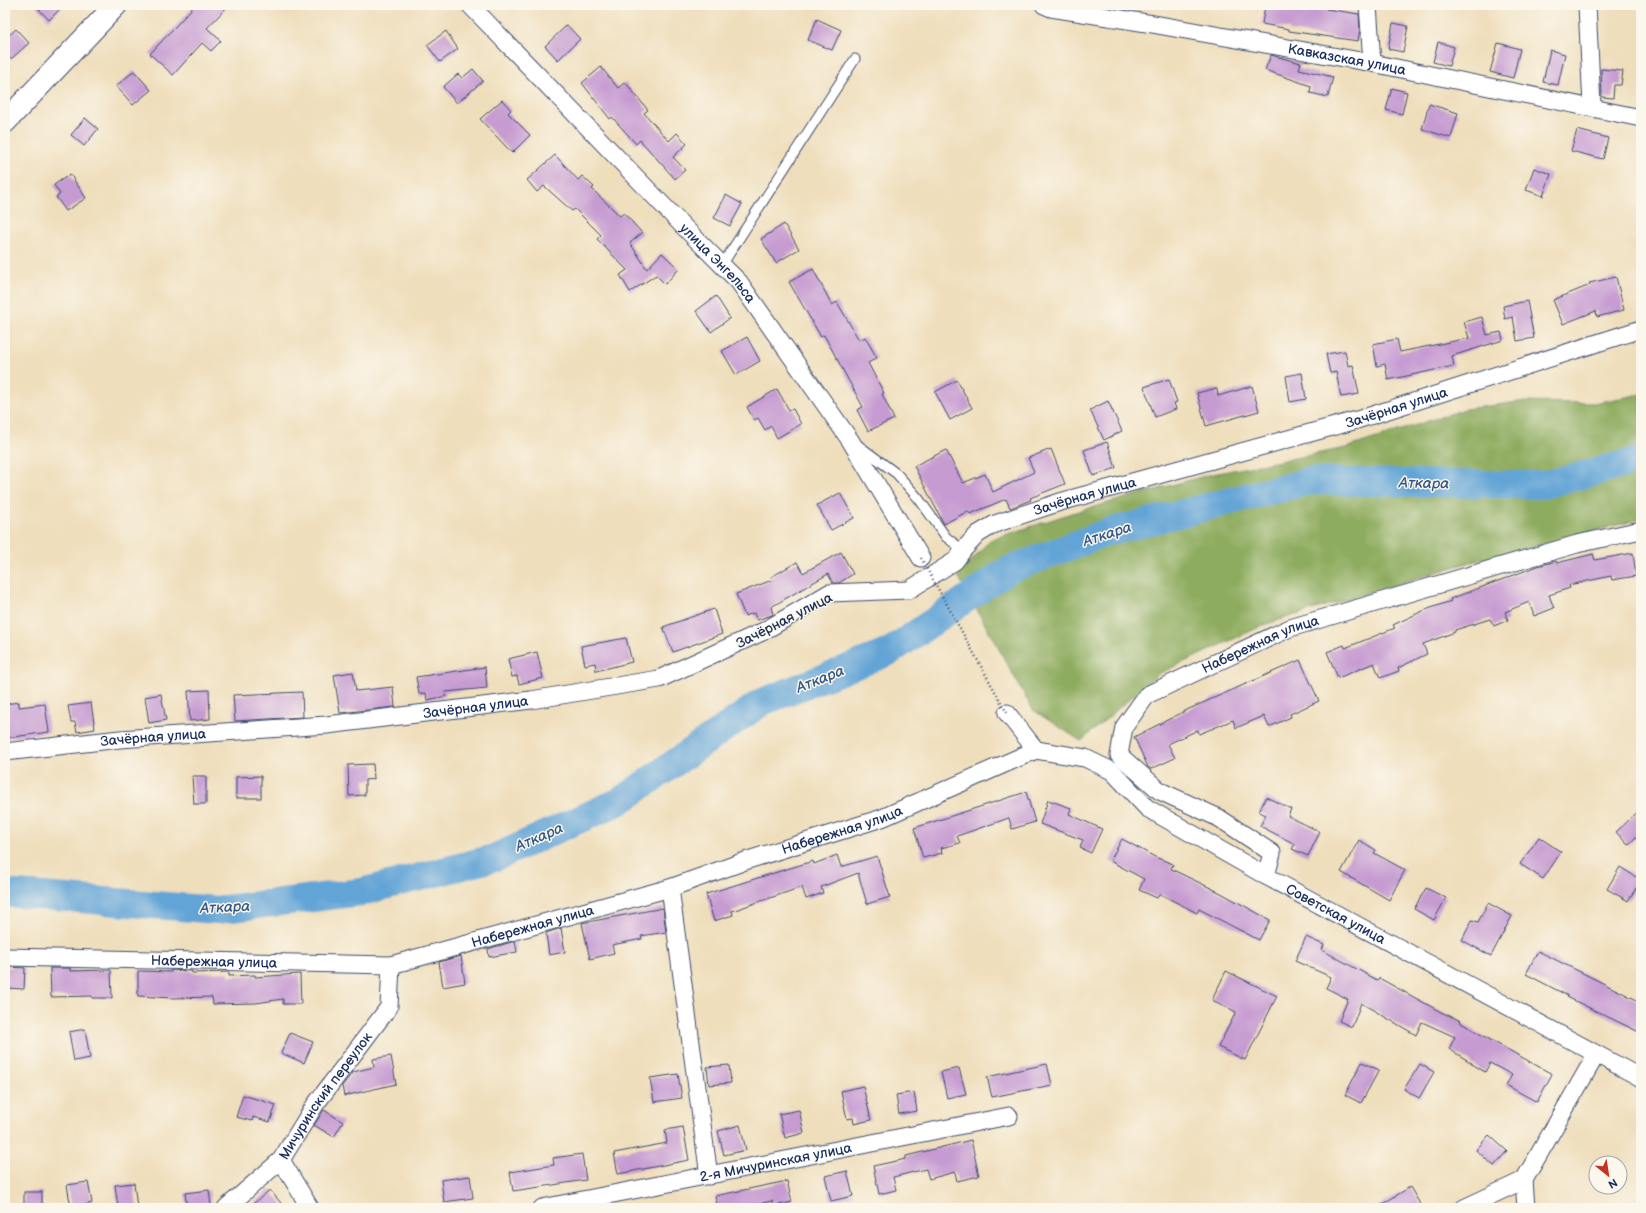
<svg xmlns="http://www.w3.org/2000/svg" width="1646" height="1213" font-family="'Balsamiq Sans',sans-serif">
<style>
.forest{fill:#8eac5f;stroke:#546e5e}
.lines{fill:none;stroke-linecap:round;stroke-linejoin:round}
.river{stroke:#63a4d6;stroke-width:28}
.building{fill:#c69bd1}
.service-casing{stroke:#3b496c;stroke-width:11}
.minor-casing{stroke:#3b496c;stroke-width:19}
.tertiary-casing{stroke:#3b496c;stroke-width:24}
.service{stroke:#fff;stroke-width:9}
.minor{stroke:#fff;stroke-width:17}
.tertiary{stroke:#fff;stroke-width:22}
.path-bridge{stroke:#3b496c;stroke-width:2.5;stroke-dasharray:1 3;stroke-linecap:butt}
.labels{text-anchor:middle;stroke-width:3;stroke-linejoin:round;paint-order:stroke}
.street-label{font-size:14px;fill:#1b2f5e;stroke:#fbf7ec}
.water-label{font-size:15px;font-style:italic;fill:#345888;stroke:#fbf7ec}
</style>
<rect width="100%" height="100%" fill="#fbf7ec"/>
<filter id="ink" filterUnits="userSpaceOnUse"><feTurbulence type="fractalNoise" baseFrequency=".025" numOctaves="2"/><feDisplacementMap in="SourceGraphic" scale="8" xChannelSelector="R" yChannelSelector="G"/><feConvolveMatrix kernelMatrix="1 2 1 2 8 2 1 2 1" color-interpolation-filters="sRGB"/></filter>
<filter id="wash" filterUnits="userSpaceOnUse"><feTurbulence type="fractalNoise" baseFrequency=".012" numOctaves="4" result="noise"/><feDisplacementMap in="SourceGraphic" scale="16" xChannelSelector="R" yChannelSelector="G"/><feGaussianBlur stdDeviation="0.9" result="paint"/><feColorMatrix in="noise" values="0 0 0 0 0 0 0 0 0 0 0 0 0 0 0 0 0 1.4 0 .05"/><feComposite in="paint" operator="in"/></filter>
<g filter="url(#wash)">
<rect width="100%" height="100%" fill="#efdebc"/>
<polygon class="forest" points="1641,394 1641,519 1460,565 1266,624 1158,674 1081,741 1033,710 958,576 990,540 1072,513 1208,475 1346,448 1465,409 1519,402 1595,403"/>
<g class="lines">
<polyline class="river" points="5,893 217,910 361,892 494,858 620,801 762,702 889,652 1008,570 1108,532 1309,481 1543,485 1641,460"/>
</g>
<g id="blocks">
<g class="building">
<polygon points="35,5 64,5 49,20"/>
<polygon points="195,5 229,5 207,28 221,41 211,51 202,43 173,75 150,54"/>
<polygon points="1265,5 1327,5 1326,9 1359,14 1360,29 1358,41 1289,31 1289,29 1262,24"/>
<polygon points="817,19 841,30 832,50 808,40"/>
<polygon points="1393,23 1408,26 1403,52 1388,49"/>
<polygon points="567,25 580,39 558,60 545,46"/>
<polygon points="16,29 29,43 11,59 5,53 5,39"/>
<polygon points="446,31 458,49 440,62 427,45"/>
<polygon points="1438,42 1454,47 1449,66 1433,62"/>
<polygon points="1498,43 1520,49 1513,78 1490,72"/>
<polygon points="1550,50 1565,54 1558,85 1543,82"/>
<polygon points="1271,55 1301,63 1299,69 1333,77 1328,97 1310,93 1311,86 1265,70"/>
<polygon points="601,67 618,88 625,82 648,110 644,113 669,141 677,133 687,144 673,157 685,170 675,179 640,140 636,144 612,117 610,119 582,83"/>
<polygon points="473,69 483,81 457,103 443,87 458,74 462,78"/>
<polygon points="1601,69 1623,71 1621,85 1614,85 1613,98 1602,97"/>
<polygon points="134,71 151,90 133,105 116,86"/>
<polygon points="1392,88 1407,92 1402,114 1386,110"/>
<polygon points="502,100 511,110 508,113 530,135 512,153 480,119"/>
<polygon points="1429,104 1458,113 1451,138 1422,129"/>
<polygon points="85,118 98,129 84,146 71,135"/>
<polygon points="1577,130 1608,138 1603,159 1571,151"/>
<polygon points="555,155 578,180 582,176 594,187 592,189 620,216 624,213 642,233 630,243 647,269 662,253 679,269 665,284 656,275 630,292 620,275 627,270 597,239 601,235 575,209 572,211 544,186 537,192 527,180"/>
<polygon points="1534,168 1551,174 1543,196 1526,190"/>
<polygon points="70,174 86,198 66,211 56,197 60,194 54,185"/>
<polygon points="726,195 742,204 730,226 714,218"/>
<polygon points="784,224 799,249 776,263 761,239"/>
<polygon points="813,269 832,305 837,302 859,340 865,337 877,358 868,363 884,393 882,394 894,419 868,431 857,410 863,407 824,335 821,337 789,282"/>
<polygon points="1616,277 1624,310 1597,317 1596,311 1563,324 1553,300 1590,285 1589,283"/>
<polygon points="716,296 730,318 711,332 696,311"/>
<polygon points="1527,301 1534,338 1517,341 1513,317 1505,319 1503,306"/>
<polygon points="1482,317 1487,335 1501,332 1503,340 1452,356 1454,366 1388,380 1385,364 1377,366 1373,344 1397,339 1400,352 1469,338 1464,322"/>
<polygon points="747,337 760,361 736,375 722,351"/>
<polygon points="1345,351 1348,366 1353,365 1359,394 1341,397 1336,372 1330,373 1326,354"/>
<polygon points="1302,373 1306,399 1290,402 1286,376"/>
<polygon points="1169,379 1177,402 1174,403 1176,409 1155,417 1144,387"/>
<polygon points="957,380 972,408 950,420 935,392"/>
<polygon points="1252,386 1259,411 1206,426 1197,393 1217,388 1218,396"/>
<polygon points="777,389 789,410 793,409 801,424 777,438 771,426 765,430 758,418 754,420 747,407"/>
<polygon points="1108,401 1122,431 1104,440 1090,410"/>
<polygon points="1107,442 1116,468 1093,476 1084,450"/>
<polygon points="1051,449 1065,484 1030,498 1031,500 1010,508 1006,499 970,514 968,511 944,524 914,466 946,450 963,483 985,474 993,492 1034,472 1028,458"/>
<polygon points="840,493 854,518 831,530 817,505"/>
<polygon points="841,552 853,574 839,583 833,583 828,574 771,607 773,614 772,615 757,620 754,613 745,616 736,594 772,580 771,577 797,562 803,573"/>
<polygon points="1633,553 1636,576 1612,580 1611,576 1569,585 1570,588 1549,595 1554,608 1534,616 1529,602 1505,612 1508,620 1494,626 1490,619 1455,630 1455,632 1423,644 1427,654 1398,668 1399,671 1380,678 1374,663 1338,678 1327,652 1344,645 1345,648 1395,628 1393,625 1425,610 1451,601 1450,599 1538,566 1556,561 1557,563 1593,554 1595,560"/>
<polygon points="714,609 722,634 673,652 663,627"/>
<polygon points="626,638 632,662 596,671 595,663 585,665 581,646"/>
<polygon points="537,652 543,678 519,684 517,676 512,677 508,659"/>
<polygon points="1300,660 1319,701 1290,714 1291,717 1269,727 1264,716 1236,728 1233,720 1199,734 1198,730 1168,744 1175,758 1151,769 1148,767 1134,737 1189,709"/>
<polygon points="485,667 487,688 445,692 446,696 427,700 426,693 419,694 416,677"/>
<polygon points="353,672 356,691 393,687 395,707 340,713 334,675"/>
<polygon points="209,690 210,719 190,721 188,691"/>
<polygon points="302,692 303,717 235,721 233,695"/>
<polygon points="161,694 166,720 149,723 145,697"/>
<polygon points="19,702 19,707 45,704 49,732 6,738 5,704"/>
<polygon points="91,703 95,729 77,732 75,722 71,722 68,706"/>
<polygon points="373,764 374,779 365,780 365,795 349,796 348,765"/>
<polygon points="192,776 206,776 206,804 194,804"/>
<polygon points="261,776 261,798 236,798 236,777"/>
<polygon points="1026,792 1035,822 1012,829 1009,818 957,836 960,843 941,848 942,853 923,858 914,828"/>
<polygon points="1266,797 1291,809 1288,816 1320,832 1308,856 1292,849 1295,844 1260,826 1266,815 1259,812"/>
<polygon points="1048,800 1071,808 1069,814 1102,829 1091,853 1080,848 1083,840 1040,824"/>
<polygon points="1641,809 1641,832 1628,845 1616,832"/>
<polygon points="1539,837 1561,852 1543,879 1520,864"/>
<polygon points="1122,839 1155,857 1173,864 1171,869 1221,893 1270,920 1259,940 1199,909 1197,913 1160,894 1157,898 1139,890 1144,879 1110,861"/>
<polygon points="1359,840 1376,850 1374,853 1405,870 1389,900 1341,872"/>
<polygon points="837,855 841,867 877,856 890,897 867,904 858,873 821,887 823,893 806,899 802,887 732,911 733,915 714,921 706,894 813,861 814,864"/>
<polygon points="1620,867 1641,880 1628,901 1607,889"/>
<polygon points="1426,888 1446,898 1434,920 1414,909"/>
<polygon points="1488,903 1512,916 1491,956 1462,940 1472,920 1478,922"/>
<polygon points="663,908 666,932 641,936 642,939 612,945 614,953 590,959 582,923"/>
<polygon points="561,928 565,952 549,955 546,933"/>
<polygon points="1306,937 1324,945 1322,950 1377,980 1379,978 1441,1012 1461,1021 1461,1023 1487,1038 1552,1074 1537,1102 1506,1085 1512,1075 1490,1063 1485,1072 1472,1064 1472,1063 1449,1049 1455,1037 1422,1022 1416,1035 1361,1003 1352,1027 1339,1021 1348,999 1326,988 1331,977 1295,961"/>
<polygon points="515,941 517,952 489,957 488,949"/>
<polygon points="1538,951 1641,1002 1641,1033 1567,997 1568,996 1526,974"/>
<polygon points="461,956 465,983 443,987 439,962"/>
<polygon points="7,967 25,968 24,989 6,988"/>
<polygon points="50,968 70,968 70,971 111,970 112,998 92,998 92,996 51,997"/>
<polygon points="171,970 192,971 192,973 229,972 229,976 255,975 255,977 300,974 301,1004 283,1004 283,999 256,1003 213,1004 212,997 172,998 138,996 138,971 171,972"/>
<polygon points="1226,971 1277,996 1245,1060 1218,1047 1236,1012 1212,1000"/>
<polygon points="85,1029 90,1058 74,1061 69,1032"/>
<polygon points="290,1033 313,1042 304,1063 281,1053"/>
<polygon points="391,1056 396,1084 344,1096 342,1086 353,1072 374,1067 373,1059"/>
<polygon points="1362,1062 1379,1070 1361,1103 1345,1095"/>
<polygon points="1047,1064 1052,1085 992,1097 987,1077"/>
<polygon points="1420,1064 1434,1072 1419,1098 1404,1089"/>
<polygon points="729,1065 731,1083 709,1085 707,1067"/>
<polygon points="959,1068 966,1094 947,1098 941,1072"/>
<polygon points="678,1074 682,1098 654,1102 650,1078"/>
<polygon points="863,1086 871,1120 854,1124 853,1118 847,1119 841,1091"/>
<polygon points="914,1092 917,1111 899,1114 896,1095"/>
<polygon points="243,1095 276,1105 270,1122 253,1117 252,1121 236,1117"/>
<polygon points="324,1110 343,1122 334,1137 314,1125"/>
<polygon points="799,1110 804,1133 785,1138 779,1114"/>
<polygon points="740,1125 746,1150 724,1155 718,1131"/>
<polygon points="683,1127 689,1160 618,1174 614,1153 667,1143 665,1130"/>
<polygon points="1489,1135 1507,1151 1494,1166 1476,1150"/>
<polygon points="971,1140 979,1176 957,1181 955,1172 929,1179 926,1169 893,1177 896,1190 879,1194 873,1166 906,1159 906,1156"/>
<polygon points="582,1154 586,1180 513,1191 510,1172 554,1165 553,1158"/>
<polygon points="847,1171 853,1196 831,1201 825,1176"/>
<polygon points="470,1176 473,1198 444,1202 441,1180"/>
<polygon points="787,1181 792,1202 774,1206 772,1201 749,1206 749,1208 718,1208 715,1196"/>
<polygon points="88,1182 92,1203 85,1205 86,1208 71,1208 67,1185"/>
<polygon points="134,1183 137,1207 118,1208 115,1185"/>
<polygon points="1410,1187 1420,1204 1414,1208 1376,1208"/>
<polygon points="209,1190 211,1206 187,1208 185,1193"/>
<polygon points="270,1190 285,1208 248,1208"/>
<rect x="24" y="1192" width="18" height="16"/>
</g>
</g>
</g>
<g filter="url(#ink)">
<use href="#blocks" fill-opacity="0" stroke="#3b496c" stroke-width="1"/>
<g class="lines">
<defs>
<g id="service">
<polyline points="722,265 855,59"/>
<polyline points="858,445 897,474 919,499 946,537 963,550"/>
</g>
<g id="minor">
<path id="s1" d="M 470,5 L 682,225 L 739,282 L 850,440 L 921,558"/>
<path id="s2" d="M 1044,5 L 1051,8 L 1153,24 L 1372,63 L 1641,118"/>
<polyline points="1368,5 1372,63"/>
<polyline points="1587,5 1592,106"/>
<polyline points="1007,713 1036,750"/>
<path id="s3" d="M 1036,750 L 1085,758 L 1112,771 L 1147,808 L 1266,876 L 1641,1078"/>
<path id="s4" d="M 5,752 L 120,739 L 327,725 L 531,700 L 659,679 L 764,631 L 829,593 L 909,590 L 955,561 L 963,550 L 978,534 L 995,524 L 1060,502 L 1357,420 L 1641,329"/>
<path id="s5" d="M 1266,876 L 1272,853 L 1219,818 L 1160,791 L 1119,755 L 1124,727 L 1147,695 L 1290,628 L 1577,544 L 1641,530"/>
<polyline points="670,888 709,1176"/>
<path id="s6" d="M 5,957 L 391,965 L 670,888 L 748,860 L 882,818 L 1036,750"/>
<polyline points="281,1160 310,1208"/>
<polyline points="1524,1180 1596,1055"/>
<polyline points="1524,1180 1526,1208"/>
<path id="s7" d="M 226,1208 L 281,1160 L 315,1105 L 389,1007 L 391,965"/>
<path id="s8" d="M 542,1208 L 1009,1116"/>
<polyline points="1464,1208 1524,1180"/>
</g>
<polyline id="tertiary" points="5,122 116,5"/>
</defs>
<use href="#service" class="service-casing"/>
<use href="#minor" class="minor-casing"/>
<use href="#tertiary" class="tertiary-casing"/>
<use href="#service" class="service"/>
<use href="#minor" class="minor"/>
<use href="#tertiary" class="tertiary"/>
<polyline class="path-bridge" points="921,558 1007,713"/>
</g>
</g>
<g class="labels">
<g class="street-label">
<text dy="5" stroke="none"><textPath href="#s2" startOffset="308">Кавказская улица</textPath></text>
<text dy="5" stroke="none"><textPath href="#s1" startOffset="358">улица Энгельса</textPath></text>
<text dy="5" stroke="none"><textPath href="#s4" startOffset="1457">Зачёрная улица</textPath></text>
<text dy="5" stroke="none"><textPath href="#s4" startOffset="1133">Зачёрная улица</textPath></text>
<text transform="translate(784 620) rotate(-27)" y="5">Зачёрная улица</text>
<text dy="5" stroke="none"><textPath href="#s5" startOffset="399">Набережная улица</textPath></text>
<text dy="5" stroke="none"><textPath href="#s4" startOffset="473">Зачёрная улица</textPath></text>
<text dy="5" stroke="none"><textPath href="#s4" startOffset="149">Зачёрная улица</textPath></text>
<text dy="5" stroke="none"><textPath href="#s6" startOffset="857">Набережная улица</textPath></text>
<text dy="5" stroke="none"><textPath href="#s3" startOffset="347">Советская улица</textPath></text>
<text dy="5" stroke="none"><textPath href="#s6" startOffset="533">Набережная улица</textPath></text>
<text dy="5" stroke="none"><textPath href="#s6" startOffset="209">Набережная улица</textPath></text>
<text dy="5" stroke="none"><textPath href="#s7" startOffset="151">Мичуринский переулок</textPath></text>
<text dy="5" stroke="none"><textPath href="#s8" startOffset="238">2-я Мичуринская улица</textPath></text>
</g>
<g class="water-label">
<text transform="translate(1424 483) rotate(1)" y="5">Аткара</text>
<text transform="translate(1107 534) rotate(-18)" y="5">Аткара</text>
<text transform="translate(820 679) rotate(-22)" y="5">Аткара</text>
<text transform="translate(539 837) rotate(-24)" y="5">Аткара</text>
<text transform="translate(225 907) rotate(-3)" y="5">Аткара</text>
</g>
</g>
<rect width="1646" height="1213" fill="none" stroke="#fbf7ec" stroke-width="20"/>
<g transform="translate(1608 1175) rotate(150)"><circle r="19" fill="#fbf7ec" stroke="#a1a7b3"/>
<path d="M0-3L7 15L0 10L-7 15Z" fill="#c8321e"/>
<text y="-6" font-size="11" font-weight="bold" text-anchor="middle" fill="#1b2f5e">N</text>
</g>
</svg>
